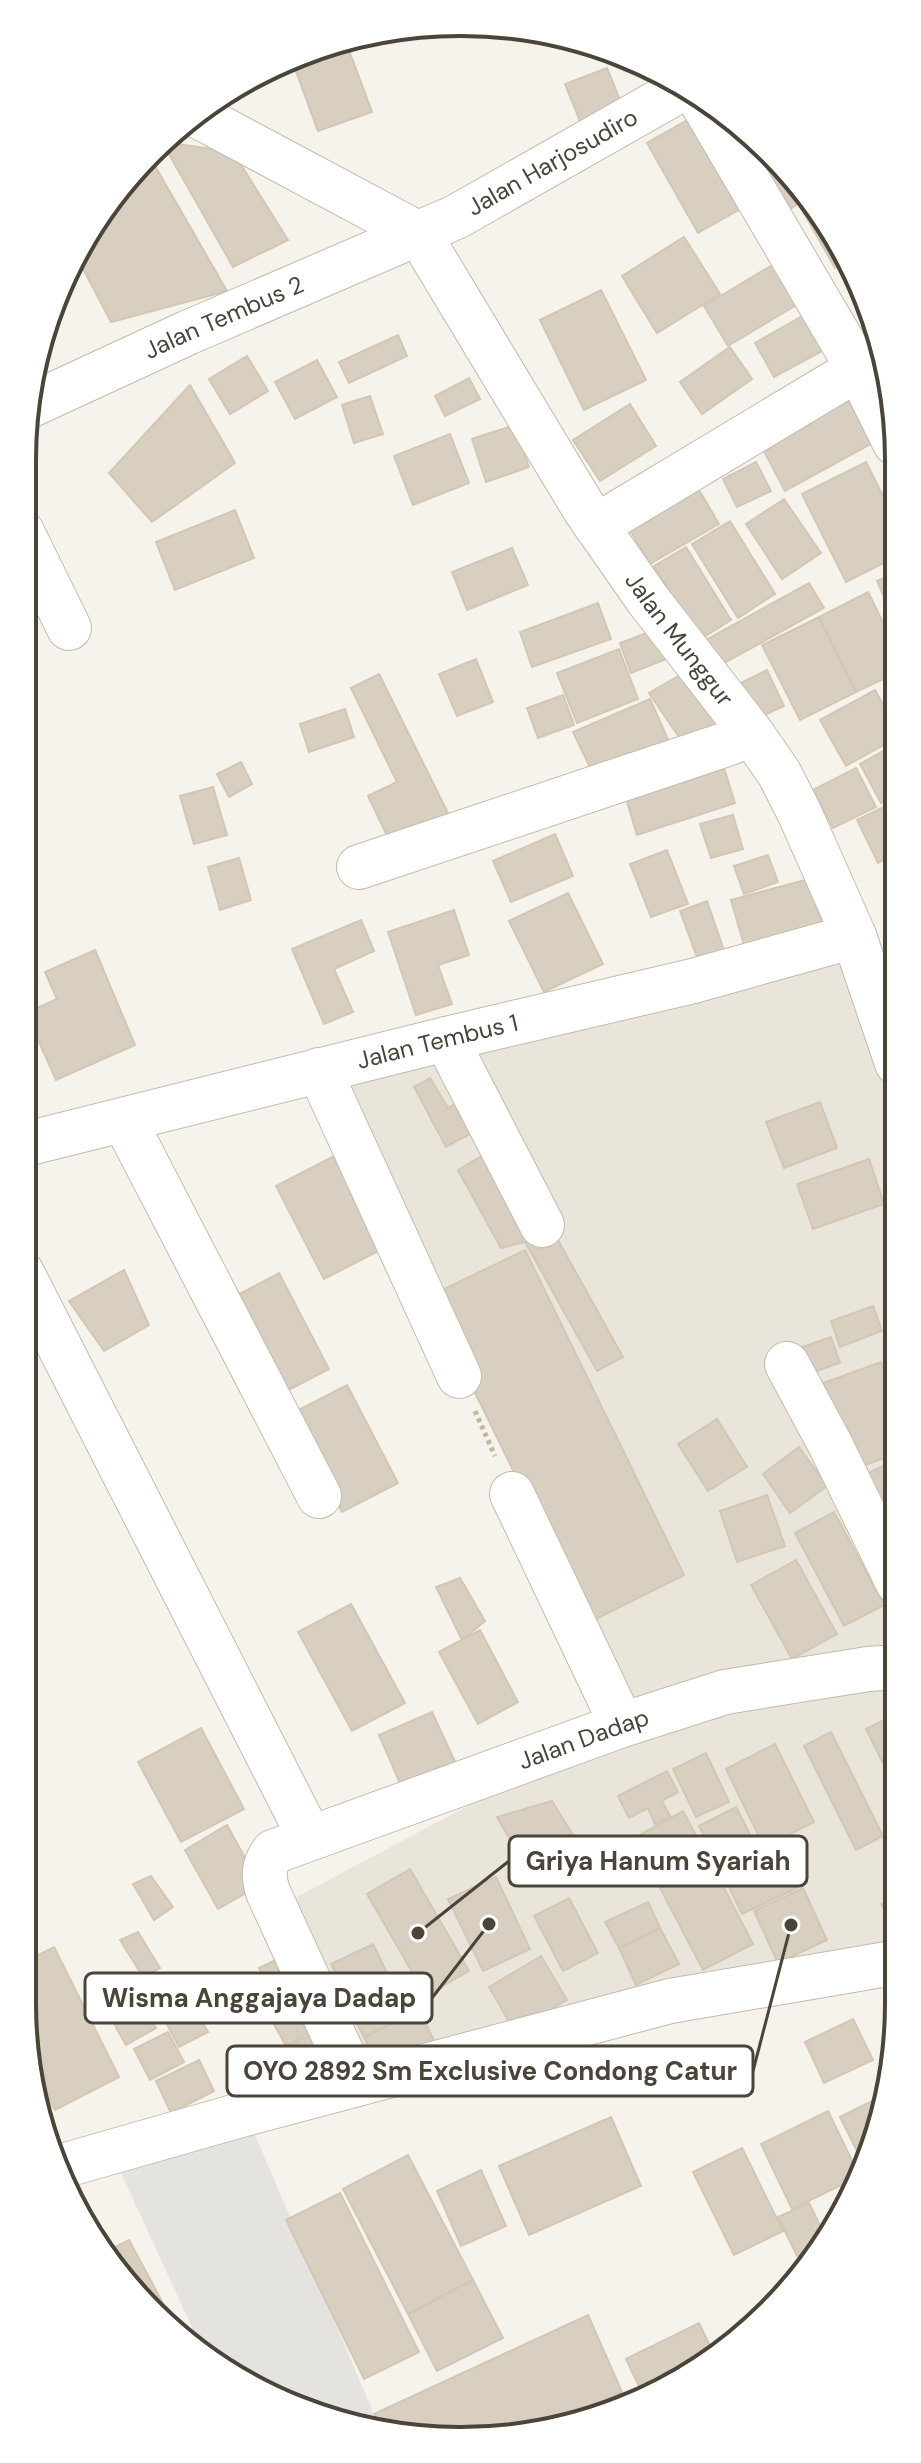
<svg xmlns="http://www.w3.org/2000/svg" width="921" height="2463" font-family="'DM Sans',sans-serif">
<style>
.residential{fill:#eae5da}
.parking{fill:#e5e3e0}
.building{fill:#d8cfc1;stroke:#d3c7b4;stroke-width:2}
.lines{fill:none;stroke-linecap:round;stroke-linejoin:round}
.minor-casing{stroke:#c2bbae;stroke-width:46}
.path{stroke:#c4b79f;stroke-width:5;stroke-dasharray:4 4;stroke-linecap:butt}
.minor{stroke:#fff;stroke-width:44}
.labels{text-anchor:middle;stroke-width:6;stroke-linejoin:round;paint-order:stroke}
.street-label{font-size:24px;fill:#4b4439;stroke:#fff}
.rim{fill:none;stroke:#4b4439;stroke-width:4}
.leader{fill:none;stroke:#4b4439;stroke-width:3}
.callout-dot{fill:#4b4439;stroke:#fff;stroke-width:3}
.callout{fill:#fff;stroke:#4b4439;stroke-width:3}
.callout-label{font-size:26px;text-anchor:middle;font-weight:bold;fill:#4b4439}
</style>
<rect width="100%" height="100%" fill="#f6f3ec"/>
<polygon class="residential" points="861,942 897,1066 899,1966 362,2082 276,1908 639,1715 328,1066"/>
<polygon class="parking" points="247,2116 374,2414 359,2422 242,2382 203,2351 115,2160"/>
<g class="building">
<polygon points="347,45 372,112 318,131 293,63"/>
<polygon points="288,65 290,71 238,89 237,85 242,81"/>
<polygon points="607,68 624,110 582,126 565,84"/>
<polygon points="691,118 742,208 698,233 647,143"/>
<polygon points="754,139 790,172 808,198 788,210 749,142"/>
<polygon points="170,143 233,152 288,240 233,267 165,147"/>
<polygon points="151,159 227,291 111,322 79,261 113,193"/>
<polygon points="811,203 849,260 835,268 801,208"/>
<polygon points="684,237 720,294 657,333 622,276"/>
<polygon points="774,264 798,304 728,346 704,306"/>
<polygon points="601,290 646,380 584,410 540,320"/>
<polygon points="804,315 824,350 774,377 755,343"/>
<polygon points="398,335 407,356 349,383 339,362"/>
<polygon points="730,347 752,379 702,414 680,382"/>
<polygon points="247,356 268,391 230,414 209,379"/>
<polygon points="317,360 337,397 295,419 275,382"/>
<polygon points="469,378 480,399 445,416 435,396"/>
<polygon points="190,385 235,463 152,522 109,473"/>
<polygon points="850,393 876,441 785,491 759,442"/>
<polygon points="370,396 383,434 354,443 342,405"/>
<polygon points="630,404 656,446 600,481 573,440"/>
<polygon points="515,425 529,467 486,482 472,439"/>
<polygon points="450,434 469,483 413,505 394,456"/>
<polygon points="756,462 771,491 737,507 723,479"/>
<polygon points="866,462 895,520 896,557 846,582 802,494"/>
<polygon points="692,478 719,524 650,564 623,518"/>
<polygon points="784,499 821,553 782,579 746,524"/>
<polygon points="235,510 254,558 175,590 156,542"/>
<polygon points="730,521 775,594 738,618 692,544"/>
<polygon points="686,547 731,620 699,640 654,566"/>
<polygon points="512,548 528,585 467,610 452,572"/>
<polygon points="896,573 896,615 893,617 877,581"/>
<polygon points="809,583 824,608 717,667 702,642"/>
<polygon points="868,592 896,649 896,673 856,692 819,617"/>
<polygon points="598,603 611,639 532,667 520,632"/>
<polygon points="819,617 856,692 800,720 762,645"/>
<polygon points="657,629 669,658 631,673 620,643"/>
<polygon points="619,649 638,699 577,723 557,673"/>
<polygon points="476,659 493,702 457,716 439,674"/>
<polygon points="692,668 731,734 688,750 649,693"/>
<polygon points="767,670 784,706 758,718 741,683"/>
<polygon points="379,674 449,815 391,844 368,796 397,782 351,688"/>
<polygon points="875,690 896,728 896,738 846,766 820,720"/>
<polygon points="563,695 574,725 538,738 527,708"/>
<polygon points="650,699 674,753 597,782 573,732"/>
<polygon points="345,709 354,737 309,752 300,724"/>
<polygon points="896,744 896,794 881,803 860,764"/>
<polygon points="241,762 252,784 229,797 217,774"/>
<polygon points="722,762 735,803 637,835 625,795"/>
<polygon points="856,768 876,807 833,828 813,790"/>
<polygon points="213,787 227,835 194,844 180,796"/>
<polygon points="896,801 896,854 878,863 857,820"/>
<polygon points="733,815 743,849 711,858 700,824"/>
<polygon points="555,834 573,876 511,902 493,861"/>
<polygon points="667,850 688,904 651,917 630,864"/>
<polygon points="768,855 778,882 744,894 734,866"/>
<polygon points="239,858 251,900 220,910 208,867"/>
<polygon points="896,871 896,899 885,877"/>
<polygon points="809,879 824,930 746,952 731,900"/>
<polygon points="568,893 603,964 544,992 509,921"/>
<polygon points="707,901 727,959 701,968 680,911"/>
<polygon points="454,910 469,955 438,965 452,1004 416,1015 388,932"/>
<polygon points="361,920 374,951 334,969 353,1012 324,1024 292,949"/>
<polygon points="95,950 135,1045 56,1080 26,1013 57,999 45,972"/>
<polygon points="22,1054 33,1078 22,1083"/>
<polygon points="430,1078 448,1108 464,1098 481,1128 446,1147 414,1087"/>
<polygon points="820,1102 837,1148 784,1168 766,1122"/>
<polygon points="340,1153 388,1246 324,1279 276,1186"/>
<polygon points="487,1153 541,1249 558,1240 623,1357 597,1371 525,1242 501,1248 458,1170"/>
<polygon points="869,1159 884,1204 813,1229 797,1184"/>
<polygon points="525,1250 684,1575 588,1623 428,1297"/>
<polygon points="124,1270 149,1325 104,1351 69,1301"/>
<polygon points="279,1273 329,1369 283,1393 234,1297"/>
<polygon points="873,1306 882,1331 840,1347 831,1321"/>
<polygon points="897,1325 897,1359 895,1360 885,1329"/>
<polygon points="831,1337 840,1363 802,1376 793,1350"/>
<polygon points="881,1362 898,1406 898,1453 854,1469 823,1383"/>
<polygon points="347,1385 398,1483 342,1512 291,1414"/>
<polygon points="717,1419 747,1467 708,1491 678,1444"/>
<polygon points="799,1447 827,1486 790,1513 763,1474"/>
<polygon points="898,1459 898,1522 888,1526 864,1475"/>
<polygon points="767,1495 785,1546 737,1562 720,1511"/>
<polygon points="834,1512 884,1605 844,1626 795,1533"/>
<polygon points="796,1560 837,1634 792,1659 751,1585"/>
<polygon points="460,1578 485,1621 462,1640 436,1587"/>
<polygon points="351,1604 405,1703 352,1731 298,1632"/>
<polygon points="480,1630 518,1702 478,1724 439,1652"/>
<polygon points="432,1712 457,1766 403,1790 379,1735"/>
<polygon points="894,1715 898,1724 898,1793 866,1729"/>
<polygon points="201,1728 244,1809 181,1842 138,1762"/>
<polygon points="831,1732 883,1836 856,1850 804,1746"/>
<polygon points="775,1744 814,1822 764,1847 726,1769"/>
<polygon points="706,1753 729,1802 696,1817 673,1769"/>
<polygon points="667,1771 678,1792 662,1801 670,1816 655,1824 648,1808 629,1818 618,1796"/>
<polygon points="552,1801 573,1835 527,1868 497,1817"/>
<polygon points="736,1807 760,1854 723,1872 699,1826"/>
<polygon points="683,1811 710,1861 660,1888 634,1838"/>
<polygon points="227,1825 260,1885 218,1909 185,1850"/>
<polygon points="782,1858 797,1888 742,1914 728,1885"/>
<polygon points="710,1861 753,1944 703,1970 660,1888"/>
<polygon points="410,1869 469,1971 426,1996 367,1894"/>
<polygon points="151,1876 173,1907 154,1920 133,1884"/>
<polygon points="496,1877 530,1949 483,1971 448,1899"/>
<polygon points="803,1888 827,1940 778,1963 754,1911"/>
<polygon points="899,1895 899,1938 881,1904"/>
<polygon points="569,1898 598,1953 563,1971 534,1916"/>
<polygon points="648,1902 660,1928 619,1948 605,1922"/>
<polygon points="660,1928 679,1964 636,1985 619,1948"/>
<polygon points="138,1932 160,1968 143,1977 120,1940"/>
<polygon points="373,1944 391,1981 350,2001 331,1964"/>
<polygon points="54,1947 119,2077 55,2110 32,2065 22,2002 22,1963"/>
<polygon points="284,1956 302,1993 278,2005 259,1968"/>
<polygon points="541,1956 567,2000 514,2030 489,1987"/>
<polygon points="404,1978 420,2010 364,2037 348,2005"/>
<polygon points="183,1986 208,2032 179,2047 155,2001"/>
<polygon points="140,1999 156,2028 126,2045 109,2015"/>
<polygon points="294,2009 308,2033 286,2046 272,2021"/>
<polygon points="420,2010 434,2041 379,2068 364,2037"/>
<polygon points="853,2019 873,2060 824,2083 805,2042"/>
<polygon points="168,2032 184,2062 150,2080 134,2049"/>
<polygon points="314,2033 337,2078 305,2094 282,2049"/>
<polygon points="274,2046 292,2085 244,2107 226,2069"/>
<polygon points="199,2060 214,2091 171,2113 156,2081"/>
<polygon points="886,2094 884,2116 862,2161 840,2117"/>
<polygon points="828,2111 857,2171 852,2180 792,2209 761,2144"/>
<polygon points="611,2117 641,2186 529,2235 499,2166"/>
<polygon points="742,2148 783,2231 734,2255 693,2172"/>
<polygon points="408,2155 473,2280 408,2314 343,2189"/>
<polygon points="481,2170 506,2226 461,2246 437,2191"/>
<polygon points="340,2193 419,2352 364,2379 286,2220"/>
<polygon points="809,2203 825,2236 821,2245 797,2256 778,2217"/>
<polygon points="129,2240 172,2320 168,2322 131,2291 107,2251"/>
<polygon points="473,2280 503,2338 437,2371 408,2314"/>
<polygon points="588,2315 622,2392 541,2433 403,2437 384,2431 374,2414"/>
<polygon points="699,2323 715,2356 704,2367 642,2393 626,2359"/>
</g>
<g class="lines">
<defs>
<g id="minor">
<polyline points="696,92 859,370 895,443"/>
<polyline points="200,117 419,234"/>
<path id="s1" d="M 419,234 L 584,508 L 648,600 L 752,734 L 779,773 L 799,812 L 854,936 L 897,1063"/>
<path id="s2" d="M 29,406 L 187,333 L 456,217 L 685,87"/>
<polyline points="596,526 881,355"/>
<polyline points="22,532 69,628"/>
<polyline points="359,867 730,743 752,734"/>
<polyline points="446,1039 542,1225"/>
<polyline points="319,1070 459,1376"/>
<polyline points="124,1120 319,1496"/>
<path id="s3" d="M 22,1145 L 446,1039 L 693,981 L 854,936"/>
<polyline points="22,1273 310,1838"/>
<polyline points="787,1364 830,1444 898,1583"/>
<polyline points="512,1494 622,1725"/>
<path id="s4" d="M 356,2084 L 268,1892 C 263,1876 263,1866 273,1852 L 622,1725 L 725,1692 L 868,1669 L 898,1667"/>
<polyline points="59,2167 237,2116 670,2001 899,1962"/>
</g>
</defs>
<use href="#minor" class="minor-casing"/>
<polyline class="path" points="475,1411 495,1456"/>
<use href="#minor" class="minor"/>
</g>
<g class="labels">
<g class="street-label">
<text dy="8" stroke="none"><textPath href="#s2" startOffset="578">Jalan Harjosudiro</textPath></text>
<text dy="8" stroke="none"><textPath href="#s2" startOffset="214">Jalan Tembus 2</textPath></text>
<text dy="8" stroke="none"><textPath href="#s1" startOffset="482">Jalan Munggur</textPath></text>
<text dy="8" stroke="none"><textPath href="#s3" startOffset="428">Jalan Tembus 1</textPath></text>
<text dy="8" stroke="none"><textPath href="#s4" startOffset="584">Jalan Dadap</textPath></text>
</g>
</g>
<path d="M0 0H921V2463H0ZM460 36H461A424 424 0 0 1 885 460V2003A424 424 0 0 1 461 2427H460A424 424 0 0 1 36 2003V460A424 424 0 0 1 460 36Z" fill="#fff" fill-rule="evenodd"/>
<path class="rim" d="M460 36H461A424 424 0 0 1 885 460V2003A424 424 0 0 1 461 2427H460A424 424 0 0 1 36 2003V460A424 424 0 0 1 460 36Z"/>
<path class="leader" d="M418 1933L509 1861M489 1924L432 1998M791 1925L753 2071"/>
<g class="callout-dot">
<circle cx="418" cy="1933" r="8"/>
<circle cx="489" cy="1924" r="8"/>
<circle cx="791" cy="1925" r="8"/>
</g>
<g class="callout">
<rect x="509" y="1836" width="298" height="50" rx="8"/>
<rect x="85" y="1973" width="347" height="50" rx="8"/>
<rect x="227" y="2046" width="526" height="50" rx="8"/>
</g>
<g class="callout-label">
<text x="658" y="1870">Griya Hanum Syariah</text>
<text x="259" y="2007">Wisma Anggajaya Dadap</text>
<text x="490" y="2080">OYO 2892 Sm Exclusive Condong Catur</text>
</g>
</svg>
